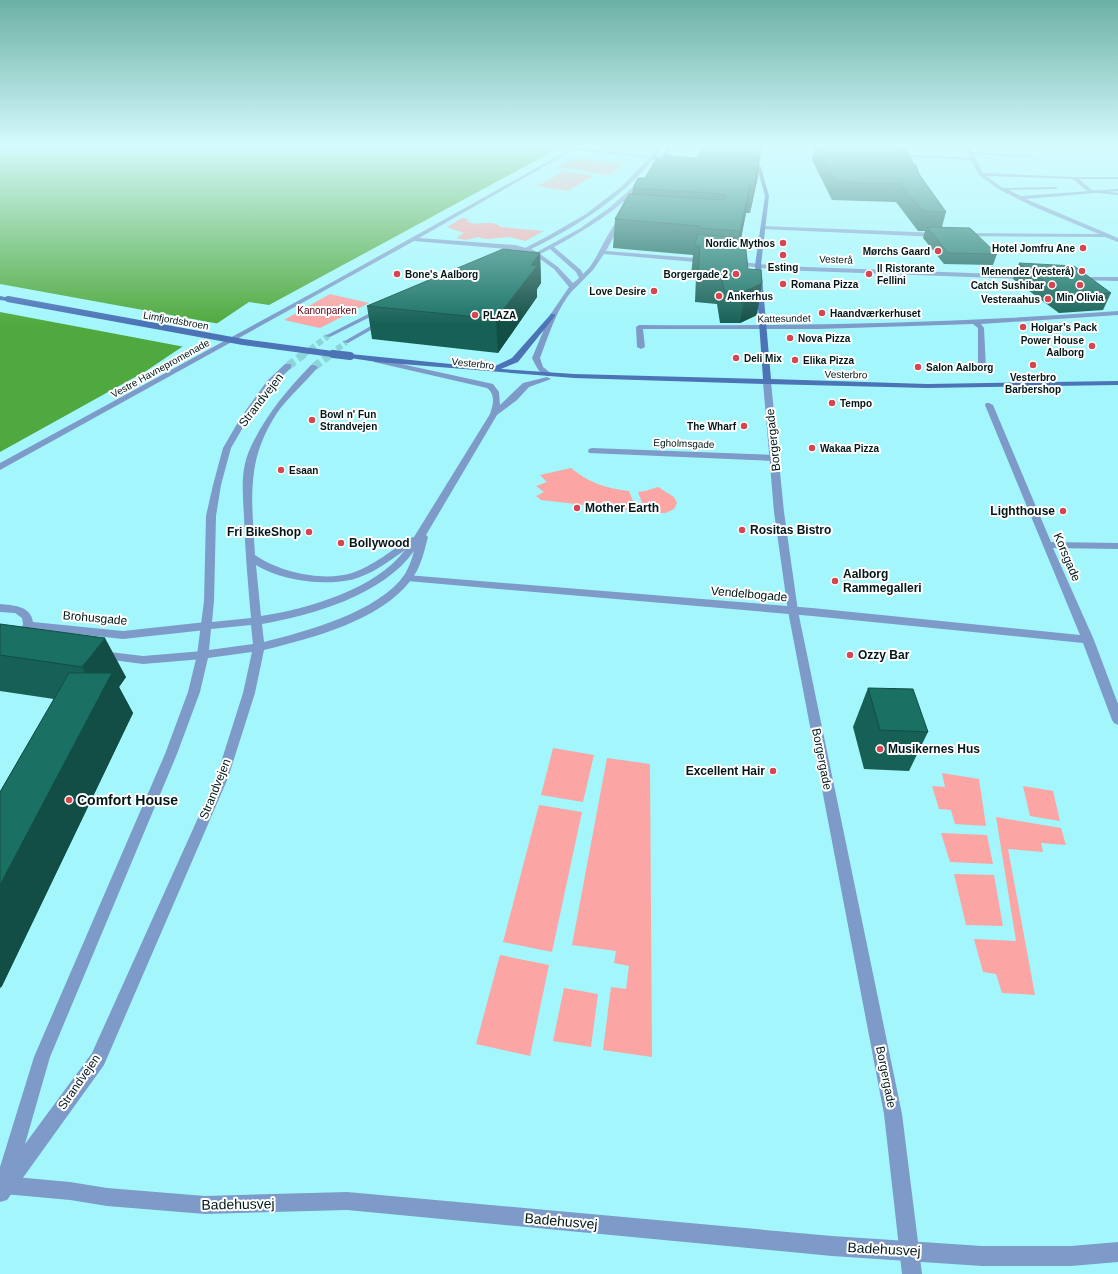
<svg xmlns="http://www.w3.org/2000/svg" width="1118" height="1274" font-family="Arial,sans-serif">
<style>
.green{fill:#fba5a4}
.water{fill:#50a93e}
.pier{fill:#a3f7fc}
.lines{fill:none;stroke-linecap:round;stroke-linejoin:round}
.tertiary-tunnel-far1{stroke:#8bd5da;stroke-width:6;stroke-dasharray:6 3;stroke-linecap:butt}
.tertiary-tunnel{stroke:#8bd5da;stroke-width:8;stroke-dasharray:8 4;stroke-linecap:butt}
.pedestrian{fill:#7e9ac8;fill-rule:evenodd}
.minor{fill:#7e9ac8;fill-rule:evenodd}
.tertiary{fill:#7e9ac8;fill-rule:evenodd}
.secondary{fill:#4c73b6;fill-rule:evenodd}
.secondary-bridge-far1{stroke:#4c73b6;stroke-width:6}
.secondary-bridge{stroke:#4c73b6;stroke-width:8}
.wall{fill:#166055}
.shaded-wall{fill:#124e45}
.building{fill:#197063;stroke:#124e45}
.poi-dot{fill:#d64650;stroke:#fff;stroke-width:1.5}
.labels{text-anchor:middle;stroke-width:4;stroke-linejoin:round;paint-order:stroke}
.far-poi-label{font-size:10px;font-weight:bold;fill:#011719;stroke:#fff;text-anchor:start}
.far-street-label{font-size:10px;fill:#011719;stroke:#fff}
.far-park-label{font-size:10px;fill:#5c0313;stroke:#fff}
.street-label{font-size:12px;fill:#011719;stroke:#fff}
.poi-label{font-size:12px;font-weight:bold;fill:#011719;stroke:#fff;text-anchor:start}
.near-poi-label{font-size:14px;font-weight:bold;fill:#011719;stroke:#fff;text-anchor:start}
.near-street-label{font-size:14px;fill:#011719;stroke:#fff}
</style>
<rect width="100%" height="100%" fill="#a3f7fc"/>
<g class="green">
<polygon points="584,147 647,147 643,151"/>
<polygon points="574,158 622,164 623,165 609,175 557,167"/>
<polygon points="564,171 593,176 568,191 538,186"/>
<path d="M 462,218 L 468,219 L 467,221 C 477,228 492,218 501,227 L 544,231 L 525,241 L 510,237 L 487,239 L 478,237 L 466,240 L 456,238 L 464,233 L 447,227 Z"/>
<polygon points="330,294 369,303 320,328 284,320"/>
<path d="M 571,468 C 590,483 604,488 629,491 L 637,511 L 541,500 L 536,496 L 544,492 L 536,486 L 547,482 L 540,475 Z"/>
<polygon points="658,487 674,497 677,503 674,509 666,513 646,513 638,492 645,491"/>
<polygon points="553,748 594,755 583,802 541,795"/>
<polygon points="607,758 650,764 652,1057 603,1050 611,987 626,989 629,966 614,963 616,951 572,945"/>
<polygon points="942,773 979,779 986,826 955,824 951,810 939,809 932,786 945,787"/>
<polygon points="1023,786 1053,791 1060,821 1030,816"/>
<polygon points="539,805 582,812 552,952 503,942"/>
<polygon points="996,817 1061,828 1066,845 1041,843 1043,852 1008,849 1035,995 1002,993 996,974 983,972 974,939 1016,941"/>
<polygon points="941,833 987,835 993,864 950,862"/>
<polygon points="954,874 994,875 1003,926 966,925"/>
<polygon points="500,955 549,965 530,1056 476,1044"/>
<polygon points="564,988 598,994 591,1047 553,1041"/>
</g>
<polygon class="water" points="0,147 561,147 269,305 249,302 146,371 0,452"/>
<polygon class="pier" points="0,284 220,324 185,347 0,312"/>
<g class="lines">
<g class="tertiary-tunnel-far1">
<polyline points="303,355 328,336"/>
<polyline points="330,355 346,342"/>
</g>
<g class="tertiary-tunnel">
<polyline points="288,366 304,354"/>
<polyline points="314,367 331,354"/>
</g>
<g class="pedestrian">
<polygon points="574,147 578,147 577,148 655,157 653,158 573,150 419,238 515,245 530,249 530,251 414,241 0,470 0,463 327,285"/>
<polygon points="967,147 971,147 972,152 1036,156 1034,157 973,154 983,173 1074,177 1076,178 1074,179 986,176 1003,188 1056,187 1058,188 1056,189 1009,190 1021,196 1118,189 1118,191 1026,199 1118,238 1118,242 1105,237 962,236 961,235 964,233 1099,234 1032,206 1000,190 979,175 970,159"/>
<polygon points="763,226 939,233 942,235 939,237 761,229 761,227"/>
<polygon points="1078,277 1118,277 1118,281 1076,280 1076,278"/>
</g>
<g class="minor">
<polygon points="777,147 792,147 831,150 829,151"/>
<polygon points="894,154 972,158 974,159 972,160 892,156"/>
<polygon points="1074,177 1118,177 1118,179 1079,179 1092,190 1118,193 1118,195 1089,192 1072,179"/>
<path d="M 623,216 L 626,218 L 622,221 L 606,251 L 707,259 L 710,261 L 707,263 L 604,254 L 593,270 L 584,279 L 580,279 L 580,277 C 583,274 586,271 589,268 C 598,257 613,220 623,216 Z"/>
<polygon points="732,261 779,266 1028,275 1031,277 1028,279 779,270 730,264 729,263"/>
<path d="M 1118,311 L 1118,315 L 981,324 L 984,328 L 986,368 L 982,370 L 978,368 L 978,328 L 973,324 L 819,329 L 643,329 L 645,347 L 641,349 L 637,347 L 636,327 L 639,325 C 799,326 958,323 1118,311 Z"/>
<polygon points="986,403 989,403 993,405 1051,542 1118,543 1118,549 1053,548 1094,640 1118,704 1118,725 1114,723 1112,720 1083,643 812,616 407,581 402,578 407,575 812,608 1080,635 985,405"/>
<polygon points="592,448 775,455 779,458 775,461 589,453 588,451 589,449"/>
<path d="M 0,604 C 13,605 31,606 33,622 L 123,631 L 206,622 L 210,623 L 211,626 L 210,629 L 206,630 L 123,639 L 32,629 L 30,634 L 22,634 L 21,631 L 23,624 L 22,618 L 15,613 L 0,612 Z"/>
<polygon points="101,651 143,656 203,651 207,652 209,655 207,658 203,659 143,664 97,658 95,655 97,652"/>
<polygon points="4,1176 70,1182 107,1188 205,1196 347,1192 832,1236 982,1246 1071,1246 1118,1242 1118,1262 1071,1266 982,1266 832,1256 347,1210 205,1214 107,1206 70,1200 4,1194 0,1193 0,1177"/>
</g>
<g class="tertiary">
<path d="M 651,156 L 655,157 C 622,198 578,226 531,249 L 537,252 L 579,229 L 609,208 L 641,180 L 645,181 C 620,209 587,229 554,247 L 581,270 L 585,278 C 580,284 573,289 568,296 C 555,314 548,337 540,358 L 543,367 L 552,374 L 551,376 C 540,377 536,366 532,358 L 550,315 L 569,287 L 554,269 L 536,256 L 529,260 L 525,260 L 525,258 L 532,254 L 530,250 L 513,258 L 508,257 L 548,236 L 586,214 L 621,187 ZM 550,249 L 576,272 L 579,278 L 573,283 L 558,267 L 540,254 Z"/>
<polygon points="382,307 385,309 384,310 330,337 325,336"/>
<polygon points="383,319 385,320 385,322 348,343 343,342"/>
<path d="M 374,358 L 493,384 L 499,392 L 500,405 L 523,383 L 547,377 L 551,379 L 529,387 L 517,400 L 497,415 L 426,535 L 428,537 C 424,552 421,567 411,580 C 380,621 312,638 264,650 L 255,693 L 228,778 L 104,1065 L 7,1200 L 0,1202 L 0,1167 L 34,1057 L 165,754 L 188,692 L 197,655 L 204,601 L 206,516 L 213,485 L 223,448 L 241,417 L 267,381 L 285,364 L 291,364 L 291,368 L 273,385 L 249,417 L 231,448 L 221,485 L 216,516 L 214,601 L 212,622 L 251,618 C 248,584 245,551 244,517 C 243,496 240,472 249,451 C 264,417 286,391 311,365 L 314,365 L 318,367 C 305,383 289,396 277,413 C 245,462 252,499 255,555 C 279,572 323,582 352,573 C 373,566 392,550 410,538 L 414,537 L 490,414 C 493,405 496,395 487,388 L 374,362 ZM 405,550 C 376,589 308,609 261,616 L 256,565 C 281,581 332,588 360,577 C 376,571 391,560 405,550 ZM 414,551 C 412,559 409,567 405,574 C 379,612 307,631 264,642 L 262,624 C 313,615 383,595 414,551 ZM 251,625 L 253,644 L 209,650 L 211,629 ZM 252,652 L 243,693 L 216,778 L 92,1053 L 25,1144 L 50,1057 L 177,754 L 200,692 L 208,658 Z"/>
<polygon points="764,380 767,380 771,382 784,512 798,611 902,1114 922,1274 902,1274 884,1114 788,611 774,512 763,382"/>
</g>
<g class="secondary">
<polygon points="658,147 662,147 656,156 662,157 668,147 672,147 666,158 675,160 675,162 663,161 651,158"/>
<polygon points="759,166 761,167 769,196 761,265 771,379 927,384 1118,381 1118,385 927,388 767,384 574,378 377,362 350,358 346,356 350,354 491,368 512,358 551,314 555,314 555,316 518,362 501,369 574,374 763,379 755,265 765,196 757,167"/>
<polygon points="0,296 10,298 11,299 8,301 0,300"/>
</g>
<polyline class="secondary-bridge-far1" points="8,299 243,342 340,355"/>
<polyline class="secondary-bridge" points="333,354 350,356"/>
</g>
<g class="wall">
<polygon points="815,147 896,147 914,165 919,174 946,212 942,227 997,254 993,265 944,264 923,238 925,231 918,231 896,202 832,200 812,160"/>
<polygon points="697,158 758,176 750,213 746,213 741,239 757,315 740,323 720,323 717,304 695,302 696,276 691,276 693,255 613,248 615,219 632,194 633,188 645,178 661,159"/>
<polygon points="540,253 541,283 537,289 537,297 498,353 372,339 367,306"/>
<polygon points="1019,263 1111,293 1103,310 1059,313 1013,279"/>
<polygon points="0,624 126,677 119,687 133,713 2,986 0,988 0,792 54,699 0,691"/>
<polygon points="868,688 928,732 909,771 864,769 853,727"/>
</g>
<g class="shaded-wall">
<polygon points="761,150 758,176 750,213 754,186"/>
<polygon points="750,185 746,213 736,261 740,231"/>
<polygon points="540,253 541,283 537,289 537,297 498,353 496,319 531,265"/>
<polygon points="762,283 757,315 740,323 745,291"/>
<polygon points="105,638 126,677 119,687 133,713 2,986 0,988 0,885 99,697 82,667"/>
</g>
<g class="building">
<polygon points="702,147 760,147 761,150 754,186 750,185 740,231 699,228 700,226 615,219 629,194 722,200 726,198 726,196 723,194 633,188 638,178 645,178 656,159 661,159 662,155 697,158"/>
<polygon points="817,147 896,147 897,148 906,149 914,165 916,165 919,174 946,212 923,211 900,184 836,182"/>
<polygon points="927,227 970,228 997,254 948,253"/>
<polygon points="698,234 738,238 745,241 748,269 761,270 762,283 745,291 724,291 721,272 698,271 700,246 694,246"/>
<polygon points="503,249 540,253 531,265 537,266 496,319 367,306"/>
<polygon points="1019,263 1074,266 1111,293 1066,296"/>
<polygon points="0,624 105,638 82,667 0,655"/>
<polygon points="69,673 112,673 0,885 0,792"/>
<polygon points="868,688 913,689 928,732 880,730"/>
</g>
<linearGradient id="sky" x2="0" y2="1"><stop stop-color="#6bb0a4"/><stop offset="0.45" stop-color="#d6fbfe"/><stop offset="1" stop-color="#d6fbfe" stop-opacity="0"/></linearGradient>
<rect width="1118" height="325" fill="url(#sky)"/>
<g class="poi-dot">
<circle cx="783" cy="243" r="4"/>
<circle cx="1083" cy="248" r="4"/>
<circle cx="938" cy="251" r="4"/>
<circle cx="783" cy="255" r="4"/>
<circle cx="1082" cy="271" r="4"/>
<circle cx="397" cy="274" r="4"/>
<circle cx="736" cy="274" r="4"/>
<circle cx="869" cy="274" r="4"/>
<circle cx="783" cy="284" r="4"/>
<circle cx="1052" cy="285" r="4"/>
<circle cx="1080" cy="285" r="4"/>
<circle cx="654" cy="291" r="4"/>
<circle cx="719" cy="296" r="4"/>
<circle cx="1048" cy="299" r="4"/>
<circle cx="822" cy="313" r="4"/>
<circle cx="475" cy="315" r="4"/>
<circle cx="1023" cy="327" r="4"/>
<circle cx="790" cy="338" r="4"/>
<circle cx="1092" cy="346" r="4"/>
<circle cx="736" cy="358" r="4"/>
<circle cx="795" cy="360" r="4"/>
<circle cx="1033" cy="365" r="4"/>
<circle cx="918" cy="367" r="4"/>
<circle cx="832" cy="403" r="4"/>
<circle cx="312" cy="420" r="4"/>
<circle cx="744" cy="426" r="4"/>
<circle cx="812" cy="448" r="4"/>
<circle cx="281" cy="470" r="4"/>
<circle cx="577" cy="508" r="4"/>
<circle cx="1063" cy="511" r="4"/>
<circle cx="742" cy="530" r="4"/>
<circle cx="309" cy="532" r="4"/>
<circle cx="341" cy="543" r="4"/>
<circle cx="835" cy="581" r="4"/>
<circle cx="850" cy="655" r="4"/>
<circle cx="880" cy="749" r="4"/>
<circle cx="773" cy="771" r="4"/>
<circle cx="69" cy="800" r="4"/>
</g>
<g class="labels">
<g class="far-poi-label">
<text x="775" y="247" text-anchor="end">Nordic Mythos</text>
<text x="1075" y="252" text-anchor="end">Hotel Jomfru Ane</text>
<text x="930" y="255" text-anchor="end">Mørchs Gaard</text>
<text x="783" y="271" text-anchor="middle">Esting</text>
<text x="877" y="272">Il Ristorante<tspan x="877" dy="12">Fellini</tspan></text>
<text x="1074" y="275" text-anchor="end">Menendez (vesterå)</text>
<text x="405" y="278">Bone's Aalborg</text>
<text x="728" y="278" text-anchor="end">Borgergade 2</text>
<text x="791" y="288">Romana Pizza</text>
<text x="1044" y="289" text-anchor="end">Catch Sushibar</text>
<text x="646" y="295" text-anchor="end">Love Desire</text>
<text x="727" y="300">Ankerhus</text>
<text x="1080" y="301" text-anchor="middle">Min Olivia</text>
<text x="1040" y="303" text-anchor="end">Vesteraahus</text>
<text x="830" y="317">Haandværkerhuset</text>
<text x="483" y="319">PLAZA</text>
<text x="1031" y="331">Holgar’s Pack</text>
<text x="798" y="342">Nova Pizza</text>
<text x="1084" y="344" text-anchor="end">Power House<tspan x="1084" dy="12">Aalborg</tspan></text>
<text x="744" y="362">Deli Mix</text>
<text x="803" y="364">Elika Pizza</text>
<text x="926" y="371">Salon Aalborg</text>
<text x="1033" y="381" text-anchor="middle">Vesterbro<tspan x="1033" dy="12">Barbershop</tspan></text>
<text x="840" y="407">Tempo</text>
<text x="320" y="418">Bowl n' Fun<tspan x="320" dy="12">Strandvejen</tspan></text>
<text x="736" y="430" text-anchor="end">The Wharf</text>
<text x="820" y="452">Wakaa Pizza</text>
<text x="289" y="474">Esaan</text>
</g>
<g class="far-street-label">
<text transform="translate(836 259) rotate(2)" y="4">Vesterå</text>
<text transform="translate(784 318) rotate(-1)" y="4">Kattesundet</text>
<text transform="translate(176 320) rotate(10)" y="4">Limfjordsbroen</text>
<text transform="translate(473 363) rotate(6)" y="4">Vesterbro</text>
<text transform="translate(160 368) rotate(-29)" y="4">Vestre Havnepromenade</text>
<text transform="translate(846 374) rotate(1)" y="4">Vesterbro</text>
<text transform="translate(684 443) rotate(2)" y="4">Egholmsgade</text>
</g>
<g class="far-park-label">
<text x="327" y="314">Kanonparken</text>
</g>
<g class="street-label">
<text transform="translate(261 400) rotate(-52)" y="4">Strandvejen</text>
<text transform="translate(773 440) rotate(-96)" y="4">Borgergade</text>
<text transform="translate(1067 557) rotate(67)" y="4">Korsgade</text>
<text transform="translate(749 594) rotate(5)" y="4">Vendelbogade</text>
<text transform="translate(95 618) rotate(5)" y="4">Brohusgade</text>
<text transform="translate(822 759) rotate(79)" y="4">Borgergade</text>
<text transform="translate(215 789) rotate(-68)" y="4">Strandvejen</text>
<text transform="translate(886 1077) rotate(79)" y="4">Borgergade</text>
<text transform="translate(79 1082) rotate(-55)" y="4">Strandvejen</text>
</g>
<g class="poi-label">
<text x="585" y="512">Mother Earth</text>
<text x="1055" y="515" text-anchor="end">Lighthouse</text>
<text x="750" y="534">Rositas Bistro</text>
<text x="301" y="536" text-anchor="end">Fri BikeShop</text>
<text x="349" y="547">Bollywood</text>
<text x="843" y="578">Aalborg<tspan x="843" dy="14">Rammegalleri</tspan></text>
<text x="858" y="659">Ozzy Bar</text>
<text x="888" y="753">Musikernes Hus</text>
<text x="765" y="775" text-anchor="end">Excellent Hair</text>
</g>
<g class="near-poi-label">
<text x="77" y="805">Comfort House</text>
</g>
<g class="near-street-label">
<text transform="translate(238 1204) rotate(-1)" y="5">Badehusvej</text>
<text transform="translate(561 1221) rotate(5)" y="5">Badehusvej</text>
<text transform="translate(884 1249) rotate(3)" y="5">Badehusvej</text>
</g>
</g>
</svg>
